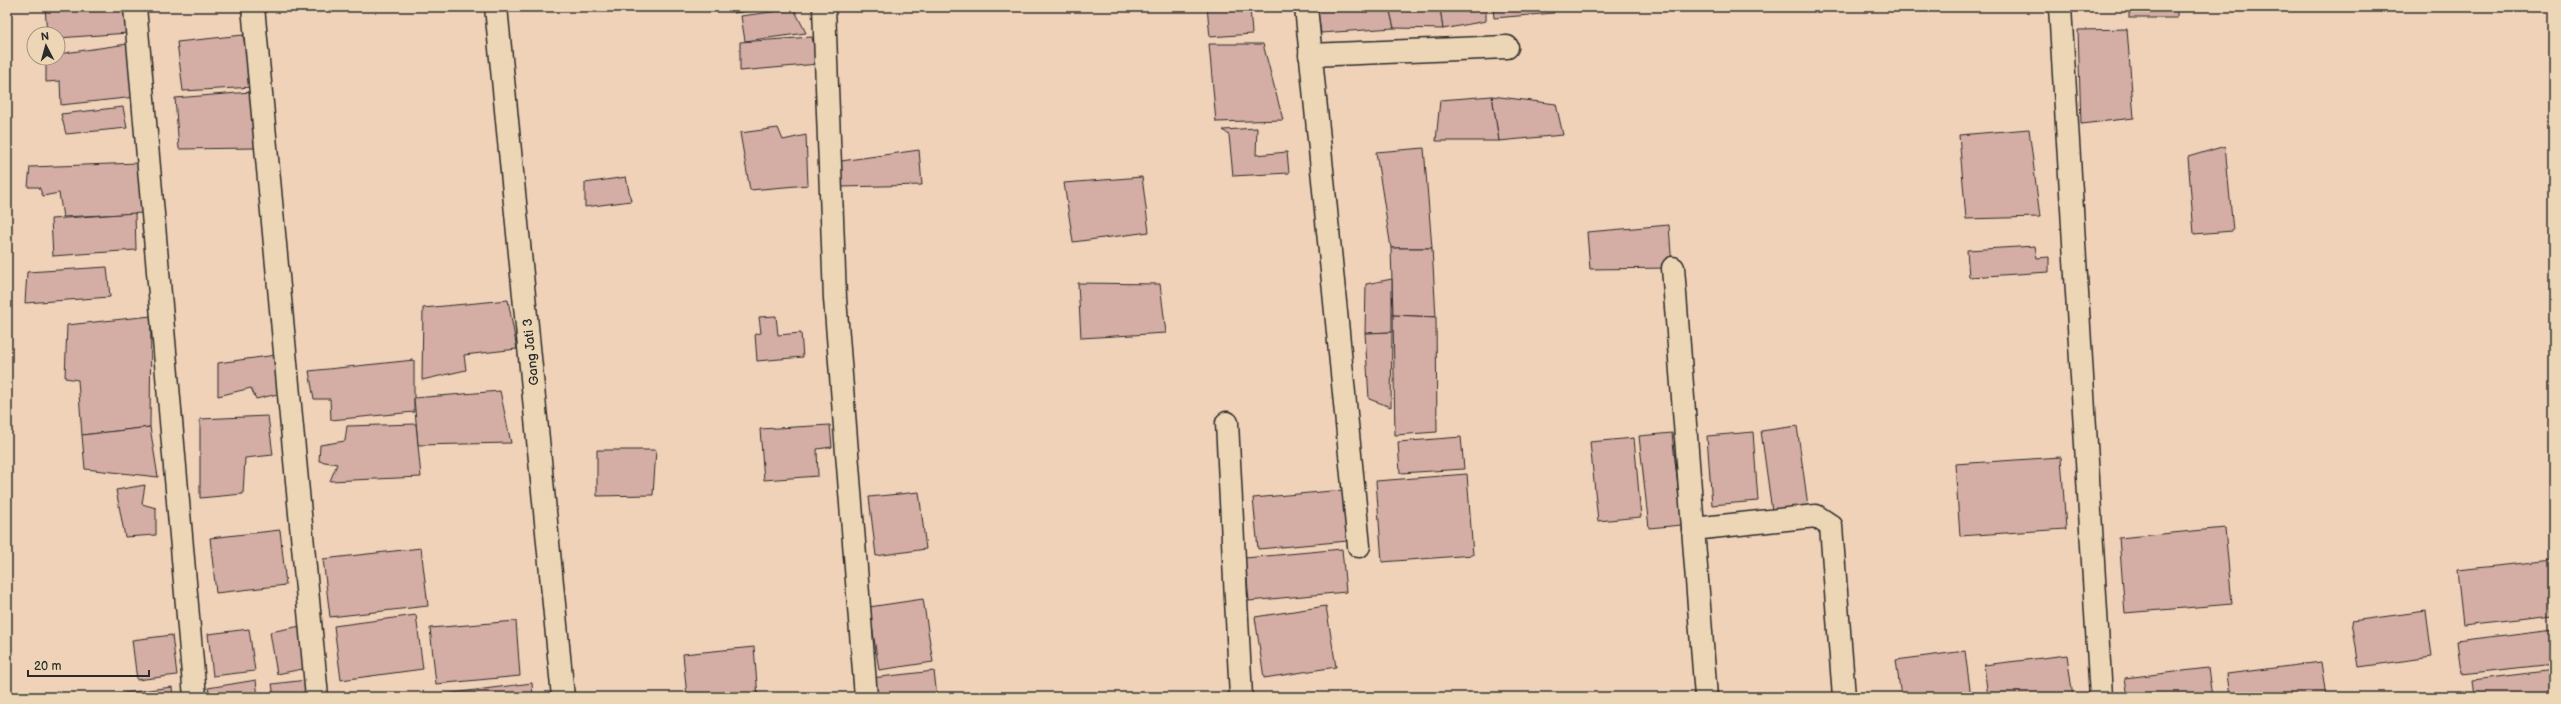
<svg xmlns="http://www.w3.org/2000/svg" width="2561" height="704" font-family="'Balsamiq Sans',sans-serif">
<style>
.building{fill:#d4ada4;stroke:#2b2b2b}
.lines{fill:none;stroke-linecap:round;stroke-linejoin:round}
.street-casing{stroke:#2b2b2b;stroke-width:25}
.street{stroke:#ecd6b5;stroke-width:22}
.labels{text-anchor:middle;stroke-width:3.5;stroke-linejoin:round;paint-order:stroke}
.street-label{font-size:13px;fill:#2b2b2b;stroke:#ecd6b5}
</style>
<rect width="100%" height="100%" fill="#f0d2b8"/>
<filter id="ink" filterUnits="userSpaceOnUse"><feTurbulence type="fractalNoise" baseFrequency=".025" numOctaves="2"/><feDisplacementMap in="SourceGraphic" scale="8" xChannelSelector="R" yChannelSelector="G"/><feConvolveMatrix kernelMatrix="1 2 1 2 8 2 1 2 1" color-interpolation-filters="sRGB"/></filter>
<g filter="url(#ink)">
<g class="building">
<polygon points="45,7 126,7 128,33 58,38 58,34 47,34"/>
<polygon points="733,7 778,7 734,13"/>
<polygon points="1207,7 1250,7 1252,34 1210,37"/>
<polygon points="1317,7 1389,7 1394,28 1321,33"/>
<polygon points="1389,7 1440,7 1443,29 1394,28"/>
<polygon points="1440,7 1486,7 1486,21 1443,29"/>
<polygon points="1493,7 1552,7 1554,13 1494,18"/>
<polygon points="1952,7 1977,7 1952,10"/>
<rect x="2129" y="7" width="48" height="11"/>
<polygon points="794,9 806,33 745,41 741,16"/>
<polygon points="2127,29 2134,118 2081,124 2078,30"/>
<polygon points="243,35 254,87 183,91 177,42"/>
<polygon points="812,37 818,64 740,71 740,42"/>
<polygon points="134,43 135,97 61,105 60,81 46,82 46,58 58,58 58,54"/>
<polygon points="1209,44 1263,44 1283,120 1216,122"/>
<polygon points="251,92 256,148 179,149 175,98"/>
<polygon points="1492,96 1556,104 1563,135 1499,141"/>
<polygon points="1492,96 1499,141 1436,141 1440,100"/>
<polygon points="123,107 127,128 66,134 61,114"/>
<polygon points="778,128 783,140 806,135 808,185 750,190 740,133"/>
<polygon points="1257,128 1256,155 1287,152 1289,173 1233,176 1229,135 1223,130"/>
<polygon points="2029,129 2040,217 1966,219 1959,135"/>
<polygon points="2225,146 2233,231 2194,234 2188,157"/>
<polygon points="1424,148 1432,248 1391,248 1376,152"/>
<polygon points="919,150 922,185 842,187 841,161"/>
<polygon points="138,163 144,213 63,217 59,193 43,196 39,187 28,187 30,167"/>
<polygon points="626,177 631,201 585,207 585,183"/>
<polygon points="1142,177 1149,232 1073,242 1064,183"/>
<polygon points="135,213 136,250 53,256 51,219"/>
<polygon points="1669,225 1672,268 1590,269 1587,232"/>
<polygon points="2035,246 2037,258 2049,257 2049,272 1969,277 1967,250"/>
<polygon points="1391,248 1432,248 1436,317 1393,315"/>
<polygon points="107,267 110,297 25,303 27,272"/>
<polygon points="1392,279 1392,332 1365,333 1366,284"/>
<polygon points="1078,283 1160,284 1166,333 1081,338"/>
<polygon points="508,300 517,349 464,355 466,370 422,380 423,308"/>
<polygon points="1393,315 1436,317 1437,432 1395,435"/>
<polygon points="151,316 150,427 82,435 78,380 65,378 67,325"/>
<polygon points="776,316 778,335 801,333 803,357 757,361 755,334 761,333 759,317"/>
<polygon points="1392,332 1391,407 1369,399 1365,333"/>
<polygon points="276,355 282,393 256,399 251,388 218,396 218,363"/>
<polygon points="414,360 414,412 331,420 330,399 314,399 309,371"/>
<polygon points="500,391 511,443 418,445 414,398"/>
<polygon points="268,416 273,455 245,458 243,494 200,498 200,419"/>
<polygon points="416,424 421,477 330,481 337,464 319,461 320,445 345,441 347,426"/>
<polygon points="830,425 832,447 817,449 818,476 764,480 760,429"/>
<polygon points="1797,426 1808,506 1772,511 1761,431"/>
<polygon points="150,427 158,477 85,469 82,435"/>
<polygon points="1753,432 1758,501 1712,505 1707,436"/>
<polygon points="1672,433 1682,525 1649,528 1639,436"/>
<polygon points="1461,437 1464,469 1400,473 1398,442"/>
<polygon points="1634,438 1641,517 1598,521 1590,442"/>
<polygon points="597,450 656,450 653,495 597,496"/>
<polygon points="2061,457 2066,529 1960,536 1955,464"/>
<polygon points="1467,474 1473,555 1382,562 1376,481"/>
<polygon points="145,485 142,504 156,508 156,535 125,537 116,490"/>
<polygon points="1343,490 1348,541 1258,549 1253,498"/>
<polygon points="919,492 926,549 876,556 869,497"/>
<polygon points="2225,528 2232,604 2125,613 2119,538"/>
<polygon points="280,530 286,585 216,593 210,538"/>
<polygon points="421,548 428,606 330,617 323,559"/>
<polygon points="1342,549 1346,592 1249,601 1245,558"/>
<polygon points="2554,560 2554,615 2463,625 2457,570"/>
<polygon points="923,599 933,662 879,670 869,607"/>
<polygon points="1326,606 1336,667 1264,678 1255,617"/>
<polygon points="2426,611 2432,657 2359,667 2352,621"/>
<polygon points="416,615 423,669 341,680 334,626"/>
<polygon points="516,621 520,676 436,684 430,628"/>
<polygon points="306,625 313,667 277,674 270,632"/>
<polygon points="249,629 255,671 213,676 208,634"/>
<polygon points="2554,629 2554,664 2461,674 2457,641"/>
<polygon points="172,635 177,675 137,680 132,640"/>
<polygon points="754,647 758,697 687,697 683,654"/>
<polygon points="1965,651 1971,697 1901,697 1896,660"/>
<polygon points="2067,655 2073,697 1988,697 1984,665"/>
<polygon points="2321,662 2326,697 2230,697 2227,674"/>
<polygon points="2208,668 2212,697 2128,697 2125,678"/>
<polygon points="2554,670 2554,697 2475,697 2473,680"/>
<polygon points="934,671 937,697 873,697 871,678"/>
<polygon points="256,680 258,697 210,697 208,688"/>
<polygon points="307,680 309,697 274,697 272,684"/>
<polygon points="532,683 533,697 436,697 436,695"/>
<polygon points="172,687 173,697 92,697"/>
</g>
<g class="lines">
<defs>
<g id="street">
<polyline points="135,7 195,697"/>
<polyline points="253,7 317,697"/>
<polyline points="496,7 563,697"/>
<polyline points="824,7 835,298 866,697"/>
<polyline points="1306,7 1359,546"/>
<polyline points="2060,7 2101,697"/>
<polyline points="1310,55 1507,47"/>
<polyline points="1673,268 1706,697"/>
<polyline points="1227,423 1241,697"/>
<polyline points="1693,529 1816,516 1831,526 1844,697"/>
</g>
</defs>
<use href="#street" class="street-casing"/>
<use href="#street" class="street"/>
</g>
</g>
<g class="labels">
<g class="street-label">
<text transform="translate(530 352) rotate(-96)" y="5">Gang Jati 3</text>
</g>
</g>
<rect width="2561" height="704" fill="none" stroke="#ecd6b5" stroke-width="24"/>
<rect x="12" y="12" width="2537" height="680" fill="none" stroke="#2b2b2b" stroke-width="1.5" filter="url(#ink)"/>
<g transform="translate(46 46) rotate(354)"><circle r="19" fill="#ecd6b5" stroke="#9f927e"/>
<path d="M0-3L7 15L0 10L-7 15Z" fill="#2b2b2b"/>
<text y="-6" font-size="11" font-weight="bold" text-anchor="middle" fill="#2b2b2b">N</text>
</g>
<path d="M28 670v6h121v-6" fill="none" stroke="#2b2b2b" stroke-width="2"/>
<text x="34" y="670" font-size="12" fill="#2b2b2b" stroke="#ecd6b5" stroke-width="3" paint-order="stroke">20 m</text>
</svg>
